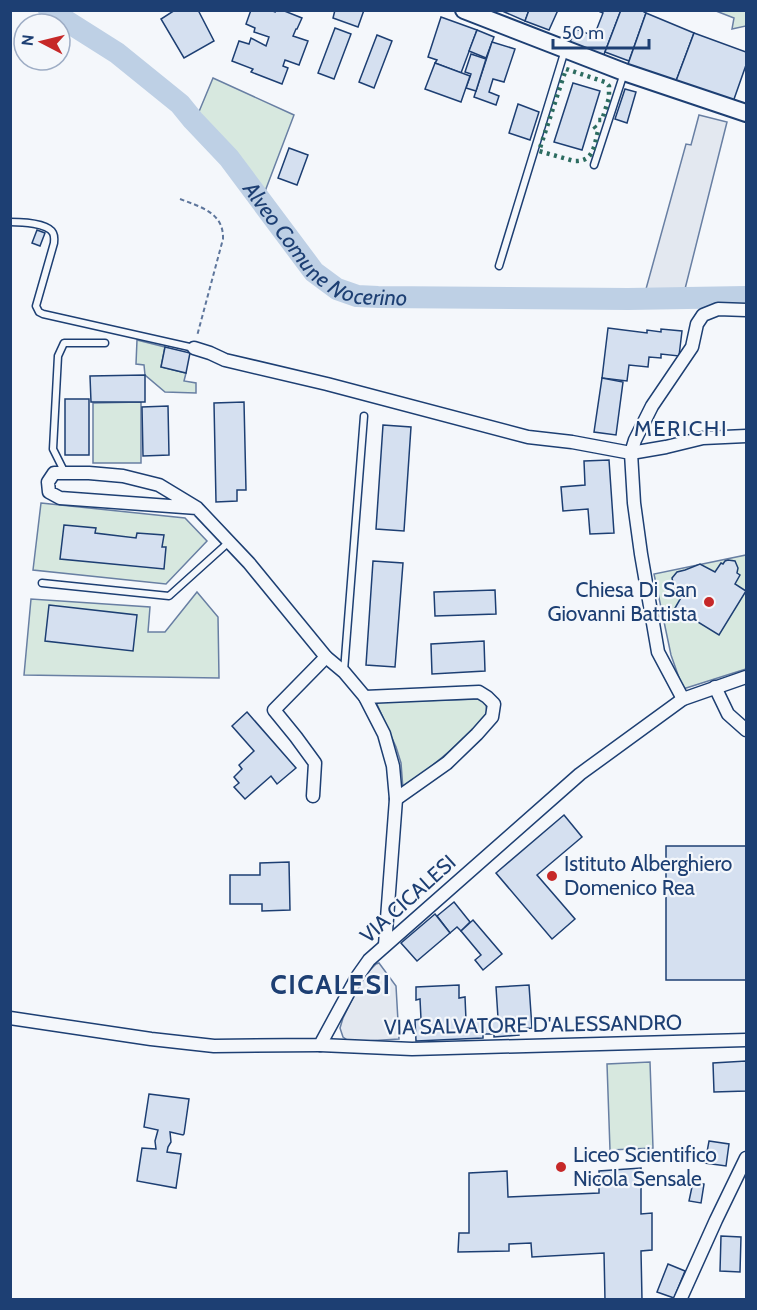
<svg xmlns="http://www.w3.org/2000/svg" width="757" height="1310" font-family="Cabin,sans-serif">
<style>
.green{fill:#d7e8df;stroke:#687fa3;stroke-width:1.5}
.parking{fill:#e3e8f0;stroke:#687fa3;stroke-width:1.5}
.lines{fill:none;stroke-linecap:round;stroke-linejoin:round}
.river{stroke:#bed0e5;stroke-width:22}
.building{fill:#d5e0f0;stroke:#1d3f73;stroke-width:1.5}
.service-casing{stroke:#1d3f73;stroke-width:9}
.minor-casing{stroke:#1d3f73;stroke-width:15}
.secondary-casing{stroke:#1d3f73;stroke-width:20}
.path{stroke:#5e769c;stroke-width:2;stroke-dasharray:4.5 3;stroke-linecap:butt}
.service{stroke:#f4f7fb;stroke-width:6}
.minor{stroke:#f4f7fb;stroke-width:12}
.secondary{stroke:#f4f7fb;stroke-width:16}
.hedge{stroke:#2c6c60;stroke-width:4.5;stroke-dasharray:3 4.5;stroke-linecap:butt}
.poi-dot{fill:#c62828;stroke:#f4f7fb;stroke-width:2}
.labels{text-anchor:middle;stroke-width:4.5;stroke-linejoin:round;paint-order:stroke}
.poi-label{font-size:21px;fill:#1d3f73;stroke:#f4f7fb;text-anchor:start}
.street-label{font-size:21px;fill:#1d3f73;stroke:#f4f7fb}
.water-label{font-size:22px;font-style:italic;fill:#1d3f73;stroke:#f4f7fb}
.neighbourhood-label{font-size:22px;letter-spacing:1.5px;fill:#1d3f73;stroke:#f4f7fb}
.district-label{font-size:27px;font-weight:bold;letter-spacing:1.5px;fill:#1d3f73;stroke:#f4f7fb}
</style>
<rect width="100%" height="100%" fill="#f4f7fb"/>
<g class="green">
<polygon points="716,11 746,11 746,26 732,29 734,18"/>
<polygon points="213,78 294,115 264,194 198,114"/>
<polygon points="137,340 165,347 161,367 186,373 184,381 196,383 196,393 165,392 145,375 144,365 136,364"/>
<polygon points="141,402 141,463 93,463 93,403"/>
<polygon points="41,503 185,518 207,541 166,584 33,570"/>
<polygon points="746,555 746,669 683,689 671,655 654,574"/>
<polygon points="197,592 218,617 219,678 24,675 31,599 150,607 148,632 165,632"/>
<path d="M 482,699 L 486,705 L 487,714 C 463,743 432,765 403,789 L 401,763 L 396,747 L 376,702 Z"/>
<polygon points="650,1062 653,1148 610,1150 607,1064"/>
</g>
<g class="parking">
<polygon points="699,115 727,122 685,289 646,289 686,144 691,145"/>
<polygon points="379,963 396,986 399,1039 350,1042 343,1037 340,1028 343,1018 363,977 376,964"/>
</g>
<g class="lines">
<path class="river" id="s1" d="M 49,10 L 117,53 L 180,104 L 193,120 L 229,158 L 314,272 L 337,289 L 357,296 L 378,297 L 628,299 L 746,297"/>
</g>
<g class="building">
<polygon points="175,10 198,10 214,41 184,58 161,19"/>
<polygon points="251,10 270,10 275,12 275,10 282,10 302,18 297,29 296,29 293,36 308,41 299,65 285,60 283,66 288,68 282,84 251,72 253,69 232,61 239,41 249,44 251,38 266,46 269,37 254,32 255,28 246,24"/>
<polygon points="335,10 364,10 358,27 333,18"/>
<polygon points="500,10 529,10 525,21"/>
<polygon points="529,10 558,10 549,30 525,21"/>
<polygon points="596,10 621,10 603,57 569,44 576,29 594,36 603,13"/>
<polygon points="621,10 641,10 646,13 629,61 605,52"/>
<polygon points="646,13 694,33 676,81 627,67"/>
<polygon points="441,17 477,30 461,73 435,63 437,60 428,57"/>
<polygon points="335,28 351,34 334,79 318,73"/>
<polygon points="477,30 494,37 486,58 469,51"/>
<polygon points="694,33 746,52 746,65 733,102 676,81"/>
<polygon points="377,35 392,41 374,88 359,82"/>
<polygon points="492,42 515,49 504,82 493,79 489,92 499,96 496,105 474,97"/>
<polygon points="471,54 486,59 476,91 466,88 471,74 465,72"/>
<polygon points="435,63 470,76 461,102 425,89"/>
<polygon points="573,83 600,91 582,150 554,142"/>
<polygon points="625,89 636,92 627,123 615,119"/>
<polygon points="518,104 539,112 530,140 509,133"/>
<polygon points="289,148 308,155 297,185 278,178"/>
<polygon points="37,230 45,233 40,246 32,243"/>
<polygon points="608,328 647,333 647,330 661,332 661,329 682,331 679,356 661,354 661,358 649,357 648,367 629,365 627,381 602,378"/>
<polygon points="165,347 190,353 186,373 161,367"/>
<polygon points="145,375 145,402 91,402 90,376"/>
<polygon points="602,378 623,382 616,435 594,432"/>
<rect x="65" y="399" width="24" height="56"/>
<polygon points="244,402 246,490 237,490 237,501 216,502 214,403"/>
<polygon points="168,406 169,455 143,456 142,407"/>
<polygon points="383,425 411,427 404,531 376,529"/>
<polygon points="609,460 614,533 590,534 588,509 563,511 561,487 585,485 584,461"/>
<polygon points="64,525 96,528 95,533 136,538 137,533 164,535 162,547 166,547 164,569 60,559"/>
<polygon points="728,560 735,561 738,568 737,573 740,575 735,584 746,591 719,635 675,608 682,596 674,591 676,587 673,583 672,578 677,572 685,570 700,564 715,572 721,563 723,564 725,561"/>
<polygon points="373,561 403,563 395,667 366,665"/>
<polygon points="495,590 496,614 435,616 434,592"/>
<polygon points="49,605 137,615 133,651 45,641"/>
<polygon points="484,641 485,671 432,674 431,644"/>
<polygon points="247,712 296,768 277,784 271,776 245,799 234,787 239,783 234,777 242,769 239,765 254,751 232,726"/>
<polygon points="564,815 582,837 537,875 575,919 552,939 496,873"/>
<rect x="666" y="846" width="80" height="134"/>
<polygon points="289,862 290,910 262,911 262,904 230,904 230,875 260,875 260,863"/>
<polygon points="454,902 470,922 461,931 457,927 450,933 437,916"/>
<polygon points="435,914 450,933 417,961 401,943"/>
<polygon points="473,920 502,954 483,970 475,960 481,955 461,931"/>
<polygon points="459,985 459,998 465,997 466,1020 498,1018 496,987 529,985 532,1028 518,1029 519,1035 494,1037 494,1034 483,1034 483,1038 416,1041 415,1020 421,1019 420,999 416,1000 416,987"/>
<polygon points="746,1061 746,1091 714,1092 713,1063"/>
<polygon points="149,1094 189,1099 184,1134 183,1135 170,1132 171,1142 168,1147 167,1152 181,1154 176,1188 137,1181 142,1148 156,1149 155,1141 158,1130 144,1127"/>
<polygon points="709,1141 729,1144 726,1166 705,1163"/>
<polygon points="641,1168 641,1214 652,1213 652,1250 641,1251 642,1300 605,1300 604,1253 532,1257 531,1243 509,1244 509,1251 458,1252 459,1233 469,1233 469,1173 507,1171 508,1197 599,1193 599,1171"/>
<polygon points="693,1182 704,1184 701,1203 689,1201"/>
<polygon points="721,1236 741,1237 740,1272 720,1271"/>
<polygon points="668,1264 685,1271 674,1298 657,1292"/>
</g>
<g class="lines">
<defs>
<g id="service">
<polyline points="594,165 624,73"/>
<path d="M 10,222 C 21,222 48,223 53,233 C 55,237 54,240 54,243 L 36,306 L 39,312 L 43,314 L 194,348"/>
<polyline points="499,266 565,50"/>
<polyline points="65,473 53,449 58,356 64,343 105,343"/>
<polyline points="42,583 169,596 229,542"/>
<polyline points="344,671 364,416"/>
</g>
<g id="minor">
<polyline points="194,348 210,353 225,360 327,384 528,437 572,442 631,453 666,447 703,438 746,436"/>
<polyline points="197,508 60,498 49,492 48,482 54,473 89,473 123,476 159,485 197,508 249,563 326,657 344,672 365,697 384,734 393,766 396,799 385,945"/>
<polyline points="715,687 728,714 746,730"/>
<polyline points="365,697 479,692 487,697 494,704 492,717 477,734 447,763 396,799"/>
<polyline points="683,699 658,652 641,554 634,503 631,453 635,440 652,406 692,347 697,324 703,315 718,309 746,310"/>
<polyline points="313,796 315,763 296,737 274,710 326,657"/>
<polyline points="10,1018 151,1039 214,1046 320,1045 357,977 369,960 580,774 683,699 746,677"/>
<polyline points="320,1045 412,1049 746,1040"/>
<polyline points="680,1300 716,1220 746,1158"/>
</g>
<polyline id="secondary" points="464,10 624,72 746,113"/>
</defs>
<use href="#service" class="service-casing"/>
<use href="#minor" class="minor-casing"/>
<use href="#secondary" class="secondary-casing"/>
<path class="path" d="M 180,199 C 201,207 224,213 223,239 L 197,336"/>
<use href="#service" class="service"/>
<use href="#minor" class="minor"/>
<use href="#secondary" class="secondary"/>
<path class="hedge" d="M 594,126 L 598,131 C 594,146 594,162 574,161 L 539,151 L 566,69 L 605,82 L 609,86 L 609,98 L 602,120 L 596,120"/>
</g>
<g class="poi-dot">
<circle cx="709" cy="602" r="6"/>
<circle cx="552" cy="876" r="6"/>
<circle cx="561" cy="1167" r="6"/>
</g>
<g class="labels">
<g class="poi-label">
<text x="697" y="597" text-anchor="end">Chiesa Di San<tspan x="697" dy="24">Giovanni Battista</tspan></text>
<text x="564" y="871">Istituto Alberghiero<tspan x="564" dy="24">Domenico Rea</tspan></text>
<text x="573" y="1162">Liceo Scientifico<tspan x="573" dy="24">Nicola Sensale</tspan></text>
</g>
<g class="street-label">
<text transform="translate(408 899) rotate(-42)" y="7">VIA CICALESI</text>
<text transform="translate(533 1025) rotate(-1)" y="7">VIA SALVATORE D'ALESSANDRO</text>
</g>
<g class="water-label">
<text dy="8" stroke="none"><textPath href="#s1" startOffset="372">Alveo Comune Nocerino</textPath></text>
</g>
<g class="neighbourhood-label">
<text x="681" y="436">MERICHI</text>
</g>
<g class="district-label">
<text x="331" y="994">CICALESI</text>
</g>
</g>
<rect width="757" height="1310" fill="none" stroke="#1d3f73" stroke-width="24"/>
<g transform="translate(42 42) rotate(277)"><circle r="28" fill="#f4f7fb" stroke="#9eadc5" stroke-width="1.5"/>
<path d="M0-4.5L10 22L0 15L-10 22Z" fill="#c62828"/>
<text y="-9" font-size="16" font-weight="bold" text-anchor="middle" fill="#1d3f73">N</text>
</g>
<path d="M553 39v9h96v-9" fill="none" stroke="#1d3f73" stroke-width="3"/>
<text x="562" y="39" font-size="18" fill="#1d3f73" stroke="#f4f7fb" stroke-width="4.5" paint-order="stroke">50 m</text>
</svg>
